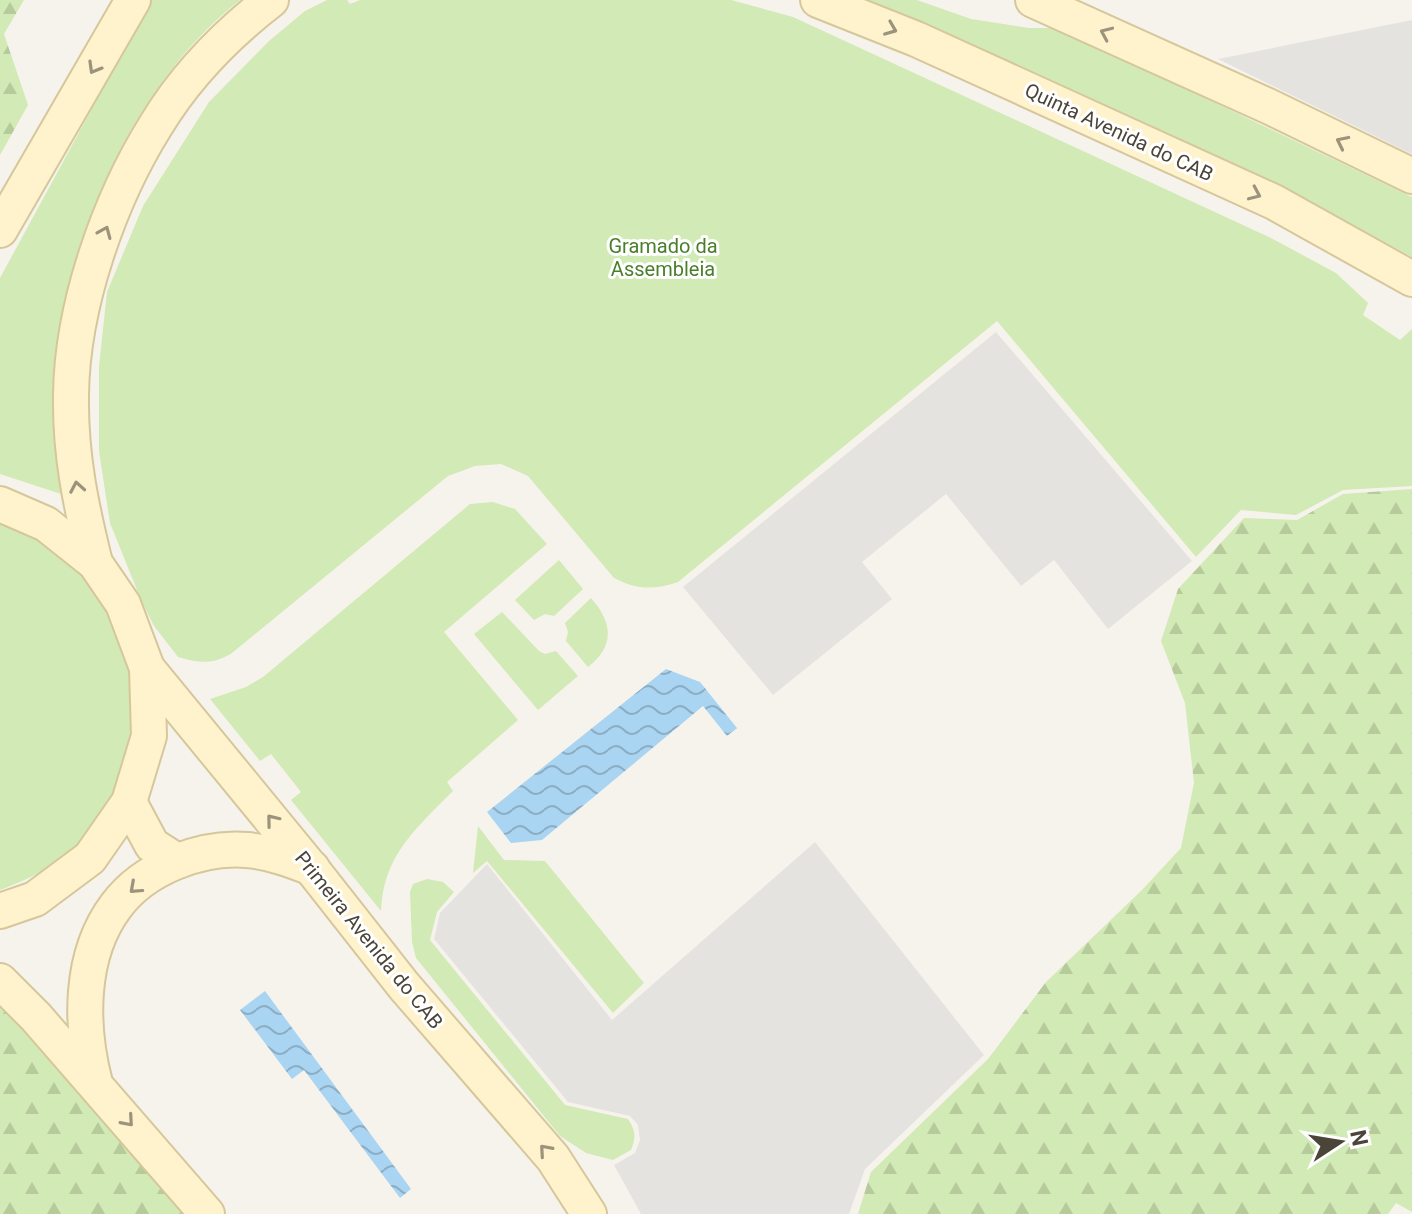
<svg xmlns="http://www.w3.org/2000/svg" width="1412" height="1214" font-family="Roboto,sans-serif">
<style>
.green{fill:#d2eab5}
.forest{fill:url(#forest-firs)}
.parking{fill:#e5e3e0}
.water{fill:url(#water-waves)}
.lines{fill:none;stroke-linecap:round;stroke-linejoin:round}
.secondary-casing{stroke:#d6c79b;stroke-width:38}
.secondary{stroke:#fff3cd;stroke-width:34}
.oneway{stroke:#9c937c}
.labels{text-anchor:middle;stroke-width:6;stroke-linejoin:round;paint-order:stroke}
.street-label{font-size:20px;fill:#4b4439;stroke:#fff}
.park-label{font-size:20px;fill:#4a7f2a;stroke:#fff}
</style>
<defs>
<pattern id="forest-firs" width="22" height="20" patternUnits="userSpaceOnUse" patternTransform="scale(2)"><rect width="22" height="20" fill="#d2eab5"/><path d="M5 1l3.5 6h-7zM16 11l3.5 6h-7z" fill="#b6ca9c"/></pattern>
<pattern id="water-waves" width="16" height="10" patternUnits="userSpaceOnUse" patternTransform="scale(2)"><rect width="16" height="10" fill="#a9d4f2"/><path d="M0 5q4-4 8 0t8 0" fill="none" stroke="#8caec5"/></pattern>
</defs>
<rect width="100%" height="100%" fill="#f6f3ec"/>
<g class="green">
<path d="M 151,0 L 240,0 C 135,82 64,240 55,372 C 52,413 55,453 61,494 L 0,474 L 0,278 Z"/>
<path d="M 327,0 L 347,0 L 350,4 L 360,0 L 731,0 L 793,17 L 1271,238 L 1336,273 L 1368,303 L 1363,315 L 1400,340 L 1412,329 L 1412,486 L 1343,490 L 1296,515 L 1241,510 L 1196,557 L 997,321 L 678,582 C 654,590 637,590 614,578 L 528,476 L 501,464 L 475,466 L 448,476 L 232,653 C 213,665 199,663 178,657 L 154,626 L 141,600 L 110,523 L 99,451 L 99,366 L 107,292 L 143,206 L 209,102 L 269,41 L 305,11 Z"/>
<polygon points="858,0 917,0 971,19 1029,28 1059,28 1412,197 1412,257 1336,216"/>
<path d="M 493,502 L 515,509 L 547,544 L 444,632 L 518,720 L 447,782 L 453,791 C 416,828 383,856 381,911 L 291,800 L 301,792 L 271,754 L 260,761 L 210,699 L 246,687 L 263,677 L 470,504 Z"/>
<path d="M 0,520 C 139,560 178,729 88,836 C 66,862 31,878 0,890 Z"/>
<polygon points="559,560 583,589 554,616 545,614 534,620 515,600"/>
<path d="M 591,598 C 613,623 615,646 588,667 L 566,641 L 568,632 L 565,623 Z"/>
<polygon points="502,612 539,651 545,654 556,651 578,676 538,710 474,634"/>
<polygon points="478,826 504,860 545,861 644,983 613,1013 487,861 473,873"/>
<path d="M 427,879 L 443,882 L 454,892 L 437,912 L 430,940 L 565,1105 L 628,1119 C 636,1131 636,1138 631,1150 L 613,1160 L 586,1153 L 560,1136 L 416,958 L 412,942 L 410,892 L 413,884 Z"/>
</g>
<g class="forest">
<polygon points="0,0 24,0 4,34 28,105 0,155"/>
<polygon points="1412,489 1412,1212 1396,1203 1388,1214 858,1214 871,1172 988,1059 1046,982 1142,890 1181,848 1194,783 1185,703 1161,641 1178,589 1244,518 1297,520 1343,494"/>
<polygon points="0,981 207,1214 0,1214"/>
</g>
<g class="parking">
<polygon points="1412,20 1412,154 1218,59"/>
<polygon points="996,332 1192,561 1108,629 1054,560 1021,586 946,494 862,562 892,599 773,695 683,587"/>
<polygon points="815,842 984,1055 865,1169 849,1214 641,1214 614,1165 635,1153 640,1140 638,1125 630,1116 568,1102 434,939 440,913 487,864 612,1020"/>
</g>
<g class="water">
<polygon points="666,669 700,682 737,728 727,736 703,706 542,840 511,843 487,812"/>
<polygon points="265,991 411,1189 400,1198 304,1070 292,1079 240,1010"/>
</g>
<g class="lines">
<defs>
<g id="secondary">
<polyline points="818,0 916,39 1274,202 1412,279"/>
<polyline points="1033,0 1268,106 1412,176"/>
<polyline points="0,230 133,0"/>
<polyline points="0,504 46,524 95,563 123,604 147,668 149,736 129,802 90,858 35,899 0,911"/>
<path d="M 95,563 C 81,506 70,455 71,395 C 72,306 109,200 156,125 C 185,77 227,34 271,0"/>
<polyline points="147,668 312,869 404,986 553,1158 589,1214"/>
<polyline points="129,802 152,845 177,861"/>
<polyline points="0,981 36,1017 207,1214"/>
<path d="M 95,1083 C 80,1026 79,955 116,906 C 144,868 201,846 247,850 C 270,852 291,860 312,868"/>
</g>
</defs>
<use href="#secondary" class="secondary-casing"/>
<use href="#secondary" class="secondary"/>
</g>
<defs><path id="oneway-chevron" d="M-2-3.5L2.5 0L-2 3.5" fill="none" stroke-width="1.6" stroke-linecap="round" stroke-linejoin="round" transform="scale(2)"/></defs>
<g class="oneway">
<use href="#oneway-chevron" transform="translate(891 29) rotate(22)"/>
<use href="#oneway-chevron" transform="translate(1106 33) rotate(-156)"/>
<use href="#oneway-chevron" transform="translate(94 68) rotate(120)"/>
<use href="#oneway-chevron" transform="translate(1342 142) rotate(-154)"/>
<use href="#oneway-chevron" transform="translate(1255 194) rotate(24)"/>
<use href="#oneway-chevron" transform="translate(105 232) rotate(-67)"/>
<use href="#oneway-chevron" transform="translate(77 487) rotate(-100)"/>
<use href="#oneway-chevron" transform="translate(272 820) rotate(-129)"/>
<use href="#oneway-chevron" transform="translate(135 888) rotate(138)"/>
<use href="#oneway-chevron" transform="translate(128 1121) rotate(49)"/>
<use href="#oneway-chevron" transform="translate(545 1150) rotate(-131)"/>
</g>
<g class="labels">
<g class="street-label">
<text transform="translate(1119 132) rotate(25)" y="7">Quinta Avenida do CAB</text>
<text transform="translate(369 940) rotate(51)" y="7">Primeira Avenida do CAB</text>
</g>
<g class="park-label">
<text x="663" y="253">Gramado da<tspan x="663" dy="23">Assembleia</tspan></text>
</g>
</g>
<g transform="translate(1340 1142) rotate(78)" stroke="#ffffff" stroke-width="6" paint-order="stroke">
<path d="M0-6L14 30L0 20L-14 30Z" fill="#4b4439"/>
<text y="-12" font-size="22" font-weight="bold" text-anchor="middle" fill="#4b4439">N</text>
</g>
</svg>
